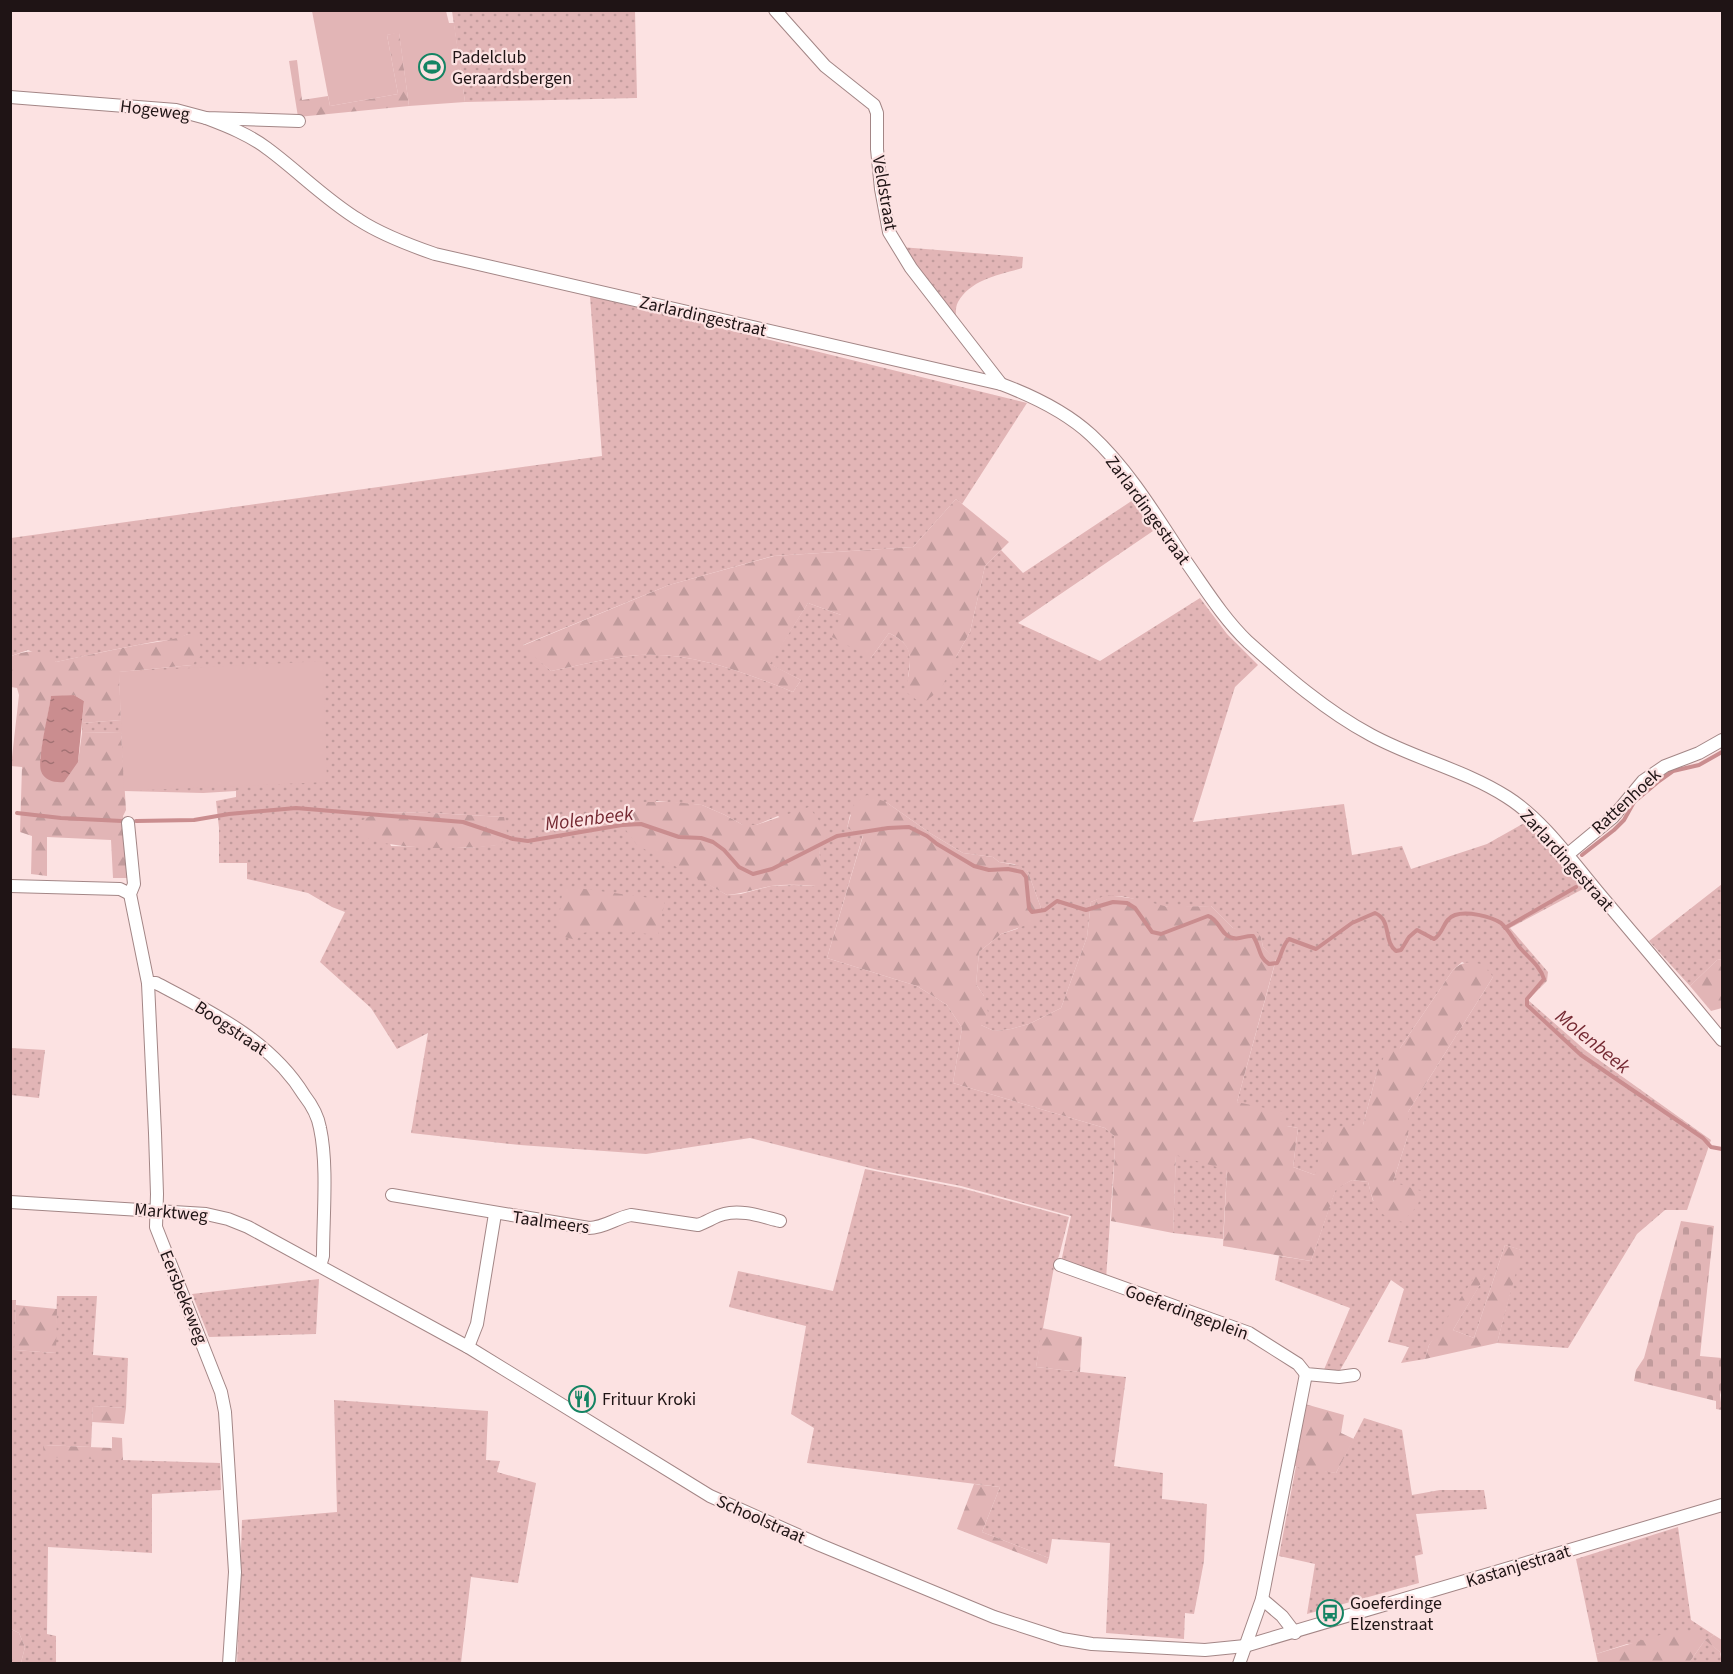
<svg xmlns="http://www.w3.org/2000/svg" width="1733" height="1674" font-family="'Source Sans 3',sans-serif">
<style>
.grass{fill:url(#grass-dots);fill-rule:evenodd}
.forest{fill:url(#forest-firs)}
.cemetery{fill:url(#cemetery-stones)}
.pitch{fill:#e2b5b6}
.water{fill:url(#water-ripples)}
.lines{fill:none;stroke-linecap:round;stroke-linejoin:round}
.stream{stroke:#ca8d8f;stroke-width:4}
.minor-casing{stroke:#a38686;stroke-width:14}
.minor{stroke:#fff;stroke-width:12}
.labels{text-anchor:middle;stroke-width:4.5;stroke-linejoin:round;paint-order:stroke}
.poi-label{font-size:18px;fill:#1f1415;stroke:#fce2e2;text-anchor:start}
.street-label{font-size:18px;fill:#1f1415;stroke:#fce2e2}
.water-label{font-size:20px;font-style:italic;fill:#752a33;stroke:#fce2e2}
</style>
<defs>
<pattern id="grass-dots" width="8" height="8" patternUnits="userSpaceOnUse" patternTransform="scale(1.5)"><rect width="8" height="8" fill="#e2b5b6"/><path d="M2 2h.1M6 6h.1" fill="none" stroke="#c19b9c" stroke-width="1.8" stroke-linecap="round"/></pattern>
<pattern id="forest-firs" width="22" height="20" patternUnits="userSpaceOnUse" patternTransform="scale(1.5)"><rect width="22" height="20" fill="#e2b5b6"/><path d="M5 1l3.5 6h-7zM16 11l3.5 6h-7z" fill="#c19b9c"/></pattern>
<pattern id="cemetery-stones" width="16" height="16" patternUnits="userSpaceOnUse" patternTransform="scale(1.5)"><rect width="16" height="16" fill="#e2b5b6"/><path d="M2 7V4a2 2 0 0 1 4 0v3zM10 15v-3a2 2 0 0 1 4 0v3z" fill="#c19b9c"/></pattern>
<pattern id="water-ripples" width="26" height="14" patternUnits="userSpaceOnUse" patternTransform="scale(1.5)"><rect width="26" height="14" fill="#ca8d8f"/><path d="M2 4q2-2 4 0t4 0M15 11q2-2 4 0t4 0" fill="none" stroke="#a37274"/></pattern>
</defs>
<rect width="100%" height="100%" fill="#fce2e2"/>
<g class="grass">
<polygon points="452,11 635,11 637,98 465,102"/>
<path d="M 901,247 L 1023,257 L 1022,268 C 999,275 971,279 958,302 C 955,307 956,315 956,321 Z"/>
<path d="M 590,296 L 1027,403 L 962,504 L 956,499 L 913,547 L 773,556 L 669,585 L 523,645 L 551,671 C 577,666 603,659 628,656 C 686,649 741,671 793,692 L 801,680 L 769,664 L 808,603 L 841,615 L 871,658 L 889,633 C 912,645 912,653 908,677 L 956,657 L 970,632 L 985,566 L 1001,550 L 1023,573 L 1133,500 L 1153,531 L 1018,623 L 1100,661 L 1200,598 L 1227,634 L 1258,665 L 1235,687 L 1193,822 L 1344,804 L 1352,855 L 1402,846 L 1411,869 L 1487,844 L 1526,822 L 1583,889 L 1510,928 L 1548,972 L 1547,981 L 1528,1000 L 1585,1050 L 1711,1140 L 1687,1210 L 1665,1210 L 1637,1234 L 1568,1348 L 1497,1343 L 1521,1250 L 1505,1245 L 1474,1338 L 1453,1330 L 1486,1274 L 1429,1345 L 1425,1359 L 1401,1363 L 1409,1347 L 1388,1342 L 1404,1289 L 1391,1280 L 1339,1372 L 1323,1372 L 1350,1308 L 1275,1280 L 1279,1256 L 1311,1261 L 1336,1188 L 1352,1180 L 1368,1182 L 1373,1201 L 1393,1182 L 1408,1135 L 1408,1112 L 1493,977 L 1462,962 L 1453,970 L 1400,1048 L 1377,1072 L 1363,1125 L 1315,1175 L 1293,1167 L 1298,1128 L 1287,1126 L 1237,1102 L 1276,960 L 1263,947 L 1261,937 L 1233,928 L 1211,906 C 1197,906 1182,908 1168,907 C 1139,904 1122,888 1091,902 L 1087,937 L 1061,1008 L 1029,1024 L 1011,1029 L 994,1031 L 981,1025 L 984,996 L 976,984 L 979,952 L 1001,934 L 1017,929 L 1041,908 L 1028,872 L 1014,864 L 999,862 L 993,857 L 963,853 L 930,833 L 886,802 L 850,815 L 847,828 L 863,835 L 827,958 L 917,986 L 947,1005 L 962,1028 L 953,1083 L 1105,1128 L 1114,1136 L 1115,1149 L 1106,1279 L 1061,1262 L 1071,1216 L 961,1186 L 878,1170 L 750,1138 L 646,1154 L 520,1145 L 411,1133 L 428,1033 L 397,1049 L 371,1008 L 320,962 L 345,912 L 332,907 L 308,893 L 247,879 L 247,863 L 219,863 L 219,828 L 216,801 L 236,797 L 236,791 L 203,793 L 124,791 L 121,732 L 82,733 L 82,723 L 121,720 L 119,672 L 192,665 L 188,634 L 175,640 L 158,641 L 107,651 L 56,662 L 28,650 L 11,656 L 11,538 L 602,456 ZM 656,801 L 702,805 L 725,815 L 743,825 L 756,825 L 778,816 L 820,845 L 819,850 L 821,879 L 815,886 L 794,885 L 771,886 L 741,894 L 727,895 L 679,867 ZM 378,812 L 432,813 L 504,817 L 496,845 L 466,848 L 391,846 Z"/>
<polygon points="1722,884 1722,959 1717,960 1690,986 1649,941"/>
<polygon points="11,1048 45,1050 39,1098 11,1095"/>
<polygon points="1176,1154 1227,1169 1223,1239 1173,1233"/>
<polygon points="865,1169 961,1188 1069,1217 1059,1256 1054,1267 1036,1367 1126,1377 1114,1466 1163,1473 1162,1499 1207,1504 1204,1561 1194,1614 1185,1613 1184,1639 1106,1633 1110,1543 1052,1539 1049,1558 982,1532 1000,1487 807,1463 814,1428 791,1414 806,1326 729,1307 738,1271 833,1291"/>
<polygon points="319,1279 316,1334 209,1337 192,1294"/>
<polygon points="57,1296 97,1296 93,1355 128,1358 126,1408 93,1406 91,1447 43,1445 123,1460 220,1463 221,1490 152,1494 152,1553 48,1547 47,1634 56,1636 56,1663 21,1663 25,1647 19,1633 11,1629 11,1300 16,1300 15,1350 55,1353"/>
<polygon points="334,1400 488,1411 486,1460 500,1461 497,1472 536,1483 518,1583 471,1577 461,1663 237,1664 242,1520 337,1512"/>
<polygon points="1364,1418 1402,1430 1412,1495 1440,1490 1484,1490 1487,1509 1416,1514 1423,1554 1415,1556 1419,1583 1307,1614 1315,1564 1279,1556 1296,1466 1336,1473"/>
<polygon points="1678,1527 1691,1620 1714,1635 1706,1640 1720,1652 1722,1663 1689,1663 1705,1640 1627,1644 1596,1654 1576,1559"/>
</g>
<g class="forest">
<polygon points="399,32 409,106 298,117 289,61 297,60 302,100 328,96 330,106 398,94 387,35"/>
<path d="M 956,499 L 1009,542 L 985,566 L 970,632 L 956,657 L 941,689 L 926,701 L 918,701 L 906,692 C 909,665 919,647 889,633 L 871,658 L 832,637 L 841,615 L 808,603 L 770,664 L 801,680 L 793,692 C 741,671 686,649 628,656 C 603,659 577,666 551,671 L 522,646 L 669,585 L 774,556 L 913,547 Z"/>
<path d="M 188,634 L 198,634 L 202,654 L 192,665 L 119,672 L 121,720 L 82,723 L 84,701 L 74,695 L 51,697 L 40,759 L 78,762 L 82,733 L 121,732 L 126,810 L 123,816 L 131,878 L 113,878 L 111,840 L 47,837 L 47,876 L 31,874 L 32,836 L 20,832 L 22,767 L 11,766 L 19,695 L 17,688 L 11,687 L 11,656 C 28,650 42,648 56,662 C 83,656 111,650 138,645 C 155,642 172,641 188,634 Z"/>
<path d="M 867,795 L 886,802 L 930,833 L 963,853 L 993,857 L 999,862 L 1020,866 L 1028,872 L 1041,908 L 1039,917 L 1029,924 L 1001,934 L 979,952 L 976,984 L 984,996 L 988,1012 L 981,1025 L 994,1031 L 1011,1029 L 1029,1024 L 1061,1008 L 1087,937 L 1091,902 L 1106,895 L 1138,899 L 1168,907 L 1211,906 L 1233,928 L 1255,930 L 1261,937 L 1263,947 L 1276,959 L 1237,1102 L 1284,1112 L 1287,1126 L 1298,1128 L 1293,1167 L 1315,1175 L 1325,1128 L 1363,1125 L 1377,1072 L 1387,1050 L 1400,1048 L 1453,970 C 1464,960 1471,962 1485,965 L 1493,977 L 1408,1112 L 1408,1135 L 1393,1182 L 1421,1191 L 1418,1205 L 1403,1222 C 1377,1217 1374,1206 1368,1182 L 1352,1180 L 1336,1189 L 1311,1261 L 1223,1246 L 1227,1170 L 1176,1155 L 1173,1233 L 1111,1221 L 1115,1149 L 1114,1136 L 1105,1128 L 953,1083 L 962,1028 L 947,1005 L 917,986 L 827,958 L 863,836 L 847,828 L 854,804 Z"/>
<path d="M 634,802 L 675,802 L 702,805 L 725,815 L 743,825 L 756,825 L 809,807 L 829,834 L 819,850 L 822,879 L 816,886 C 801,885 786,884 771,886 C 756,889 742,894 727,895 L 637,845 L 620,822 L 626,810 Z"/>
<path d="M 378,812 L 432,813 L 504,817 L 508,837 C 504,841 501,844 496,845 C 473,850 372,851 359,832 L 361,821 Z"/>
<polygon points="563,886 665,900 658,935 601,929 583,933 576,940 557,935"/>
<polygon points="1722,959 1722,1008 1711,1011 1690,986 1717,960"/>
<polygon points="1505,1245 1522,1250 1497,1343 1425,1359 1429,1345 1480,1269 1487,1273 1453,1330 1474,1338"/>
<polygon points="16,1305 57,1309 56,1353 14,1350"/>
<polygon points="1042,1328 1082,1337 1080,1372 1036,1367"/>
<polygon points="1305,1404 1344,1415 1341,1433 1354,1439 1336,1473 1302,1469 1293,1465"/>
<polygon points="93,1406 126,1408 124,1424 92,1422"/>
<polygon points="112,1437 122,1438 123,1460 44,1457 43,1445 112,1448"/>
<polygon points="974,1484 1000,1487 982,1532 1049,1558 1047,1564 957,1529"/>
<polygon points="11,1629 19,1633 25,1647 21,1663 11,1663"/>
<polygon points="1689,1631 1699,1632 1705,1640 1714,1635 1722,1640 1722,1657 1720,1652 1705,1640 1689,1663 1598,1663 1596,1654 1670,1632"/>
</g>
<polygon class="cemetery" points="1681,1221 1714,1226 1700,1356 1722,1358 1722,1387 1720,1395 1722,1410 1716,1409 1716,1401 1634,1381 1636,1370 1644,1358"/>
<g class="pitch">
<polygon points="312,11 446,11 449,23 454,23 465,102 409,106 399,33 387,35 398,94 330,106"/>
<polygon points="323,661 327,782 124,791 119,672"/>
</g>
<path class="water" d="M 74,695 L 84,701 L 78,762 L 64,782 C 56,783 44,781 41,771 C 37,761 49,711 51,696 Z"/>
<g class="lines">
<g class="stream">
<polyline points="17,813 61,818 122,821"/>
<path d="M 136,821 L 194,820 L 229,814 L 296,808 L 463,822 L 513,839 L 528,841 L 622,825 L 641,824 L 679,837 L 701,838 L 713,842 L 724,850 L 739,867 L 753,874 L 772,869 L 837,836 L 888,828 L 909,827 L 927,836 L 937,844 L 974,866 L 989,870 L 1008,869 L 1022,872 L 1026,877 L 1029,908 L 1032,912 L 1045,910 L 1057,901 L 1086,910 L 1113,902 L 1127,903 L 1135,908 L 1152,932 L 1161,934 L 1208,916 C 1219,919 1221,936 1233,938 C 1240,940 1246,935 1253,936 C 1260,946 1258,957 1269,964 L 1277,963 C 1282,955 1282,945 1289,939 L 1316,949 L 1352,923 L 1375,913 C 1392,920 1383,941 1396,951 L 1401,950 L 1409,937 L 1417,930 L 1434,939 C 1444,933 1443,919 1455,915 C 1467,911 1490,916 1501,923 C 1509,930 1514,941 1521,949 C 1530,959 1540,966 1544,979 L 1527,999 L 1527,1005 L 1581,1055 L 1703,1138 L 1711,1147 L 1722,1149"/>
<polyline points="1582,855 1614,830 1624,820 1634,802 1659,781 1673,771 1699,765 1722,752"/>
<polyline points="1505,928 1576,887"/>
</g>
<defs>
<g id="minor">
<polyline points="775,10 825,66 874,105 877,113 877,149 881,189 889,232 911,268 1001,384"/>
<polyline points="10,97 176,110 206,118 299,121"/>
<path d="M 206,118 C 227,126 250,135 268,149 C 299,172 326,200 359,220 C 382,235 409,245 435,254 L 1001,384 C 1033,396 1065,411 1091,435 C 1130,471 1158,519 1187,563 C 1206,590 1224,619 1248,642 C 1286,676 1326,711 1371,735 C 1415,759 1465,770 1507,797 C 1542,819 1571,860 1597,891 C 1639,941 1681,990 1722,1040"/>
<polyline points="128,823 134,884 130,894 148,983 155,1133 157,1194 156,1227 221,1392 225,1412 235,1572 229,1664"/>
<polyline points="1567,855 1613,817 1643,781 1665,766 1699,753 1722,740"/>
<polyline points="10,886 120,889 130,894"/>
<path d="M 148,983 L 156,983 C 211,1012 270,1040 304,1095 C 311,1104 318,1116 320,1128 C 328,1165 323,1217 323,1256 L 320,1266"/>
<path d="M 392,1195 L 589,1228 C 604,1228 616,1218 631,1215 L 698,1225 C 707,1222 715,1216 724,1214 C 742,1209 763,1217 780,1221"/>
<polyline points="10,1202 206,1214 228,1219 248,1227 468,1347 710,1496 820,1545 994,1617 1062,1639 1092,1644 1205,1650 1245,1646 1722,1505"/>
<polyline points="1060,1265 1249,1333 1298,1364 1306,1374 1339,1377 1354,1375"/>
<polyline points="468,1347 477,1324 495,1214"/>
<polyline points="1262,1599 1282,1616 1295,1633"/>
<polyline points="1239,1664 1262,1599 1306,1374"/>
</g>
</defs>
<use href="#minor" class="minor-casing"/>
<use href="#minor" class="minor"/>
</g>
<defs>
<symbol id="stadium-ring" viewBox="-11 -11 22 22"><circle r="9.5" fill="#fce2e2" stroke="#148463" stroke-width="1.5"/><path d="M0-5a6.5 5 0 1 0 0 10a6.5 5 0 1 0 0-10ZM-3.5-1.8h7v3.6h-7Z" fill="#148463"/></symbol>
<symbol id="restaurant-ring" viewBox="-11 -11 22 22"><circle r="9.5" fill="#fce2e2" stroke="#148463" stroke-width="1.5"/><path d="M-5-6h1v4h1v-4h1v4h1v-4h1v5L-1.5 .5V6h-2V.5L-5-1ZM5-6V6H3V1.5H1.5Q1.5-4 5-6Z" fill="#148463"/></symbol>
<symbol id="bus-ring" viewBox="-11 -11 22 22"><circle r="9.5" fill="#fce2e2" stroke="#148463" stroke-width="1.5"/><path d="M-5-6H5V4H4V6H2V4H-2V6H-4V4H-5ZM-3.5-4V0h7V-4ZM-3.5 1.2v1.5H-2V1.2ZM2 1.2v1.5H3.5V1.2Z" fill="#148463"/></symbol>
</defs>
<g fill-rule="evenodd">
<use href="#stadium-ring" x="417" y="52" width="30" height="30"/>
<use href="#restaurant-ring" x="567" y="1384" width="30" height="30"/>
<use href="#bus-ring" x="1315" y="1598" width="30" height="30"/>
</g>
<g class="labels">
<g class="poi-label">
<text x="452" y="63">Padelclub<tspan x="452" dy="21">Geraardsbergen</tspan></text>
<text x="602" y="1405">Frituur Kroki</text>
<text x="1350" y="1609">Goeferdinge<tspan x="1350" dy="21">Elzenstraat</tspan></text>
</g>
<g class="street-label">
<text transform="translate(155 110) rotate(7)" y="6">Hogeweg</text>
<text transform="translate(885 193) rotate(80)" y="6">Veldstraat</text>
<text transform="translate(703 316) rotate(13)" y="6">Zarlardingestraat</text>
<text transform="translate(1148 510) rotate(54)" y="6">Zarlardingestraat</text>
<text transform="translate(1626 801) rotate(-43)" y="6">Rattenhoek</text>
<text transform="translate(1567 860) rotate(48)" y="6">Zarlardingestraat</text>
<text transform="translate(231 1028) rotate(34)" y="6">Boogstraat</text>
<text transform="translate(171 1212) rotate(5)" y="6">Marktweg</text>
<text transform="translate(551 1222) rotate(8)" y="6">Taalmeers</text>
<text transform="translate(184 1297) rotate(68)" y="6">Eersbekeweg</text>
<text transform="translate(1187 1312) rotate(20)" y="6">Goeferdingeplein</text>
<text transform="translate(761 1519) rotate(24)" y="6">Schoolstraat</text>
<text transform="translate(1518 1566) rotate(-17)" y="6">Kastanjestraat</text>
</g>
<g class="water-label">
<text transform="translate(589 818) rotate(-7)" y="7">Molenbeek</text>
<text transform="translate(1593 1041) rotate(39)" y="7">Molenbeek</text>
</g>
</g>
<rect width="1733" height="1674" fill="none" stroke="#1f1415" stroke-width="24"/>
</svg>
